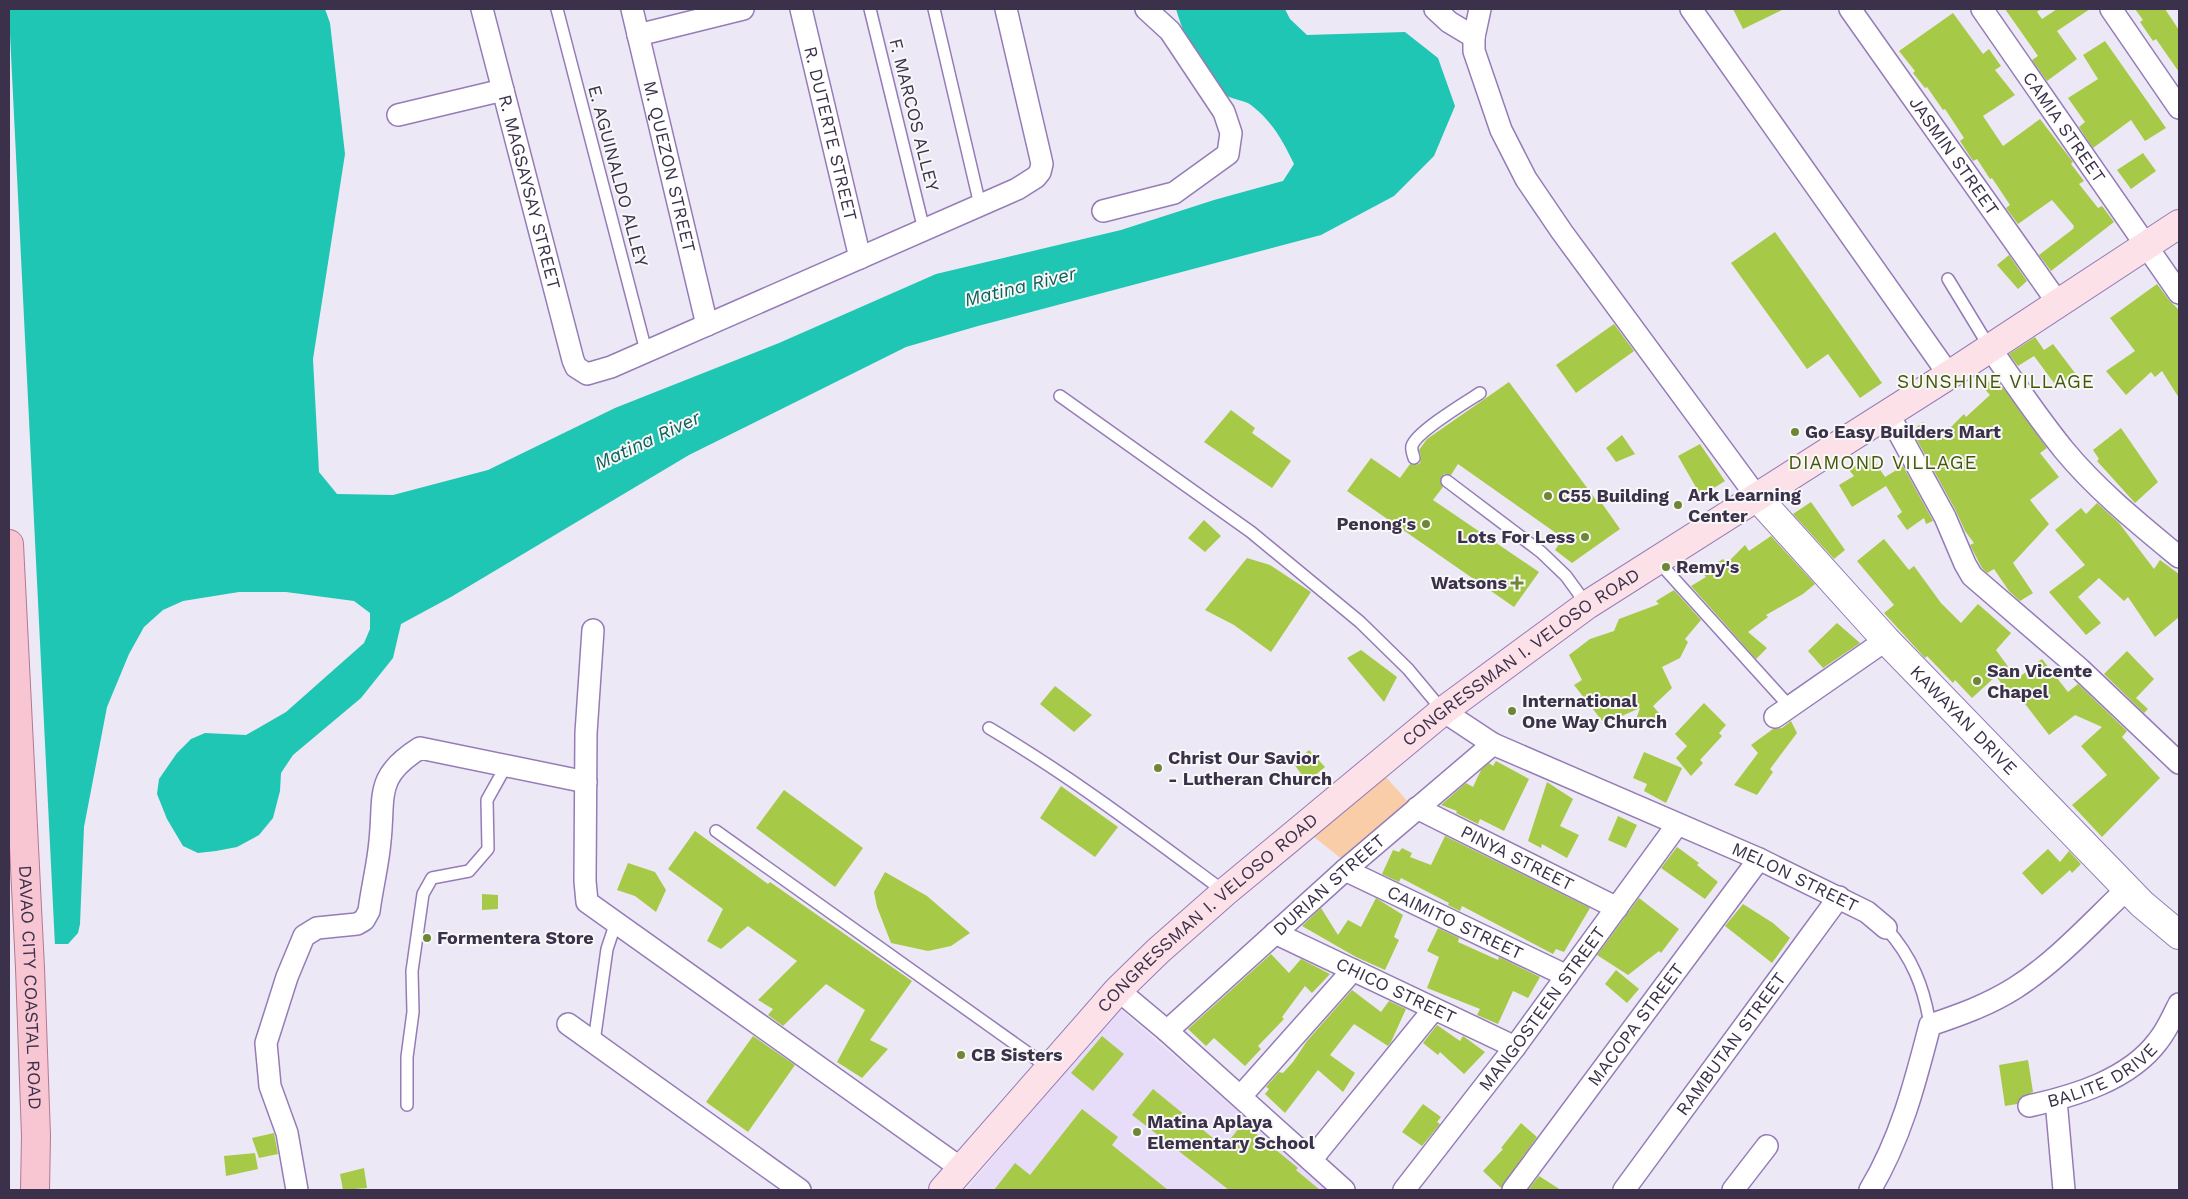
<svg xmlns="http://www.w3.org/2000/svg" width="2188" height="1199" font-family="'Work Sans',sans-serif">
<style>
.built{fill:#e8ddf9}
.green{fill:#f8cda8}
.water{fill:#1ec6b3}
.pier{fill:#ede8f5}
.building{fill:#a7c948}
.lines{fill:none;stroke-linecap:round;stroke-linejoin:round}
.service-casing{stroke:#957cb7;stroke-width:14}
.minor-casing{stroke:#957cb7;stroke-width:24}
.tertiary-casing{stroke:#957cb7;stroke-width:30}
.secondary-casing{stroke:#957cb7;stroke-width:30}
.primary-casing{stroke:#b3788f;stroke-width:30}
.service{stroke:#fff;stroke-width:11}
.minor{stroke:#fff;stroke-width:21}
.tertiary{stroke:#fff;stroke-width:28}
.secondary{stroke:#fce2e8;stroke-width:28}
.primary{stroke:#f8c5d2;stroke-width:28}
.poi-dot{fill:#6f8537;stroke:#f8f8f8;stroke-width:2}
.labels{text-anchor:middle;stroke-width:4;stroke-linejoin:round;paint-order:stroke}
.street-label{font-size:18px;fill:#3b314a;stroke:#f8f8f8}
.poi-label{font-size:18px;font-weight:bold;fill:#3b314a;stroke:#f8f8f8;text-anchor:start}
.water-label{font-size:19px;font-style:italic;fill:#0d6259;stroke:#f8f8f8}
.neighbourhood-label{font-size:19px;letter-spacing:1px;fill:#445707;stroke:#f8f8f8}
</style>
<rect width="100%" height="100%" fill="#ede8f5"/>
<polygon class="built" points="1119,1008 1328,1190 971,1190 967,1188"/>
<polygon class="green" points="1384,775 1410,804 1343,860 1313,836"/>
<path class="water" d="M 9,9 L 325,9 L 330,23 L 345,154 L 313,359 L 319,472 L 337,494 L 393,495 L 488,470 L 615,408 L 779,343 L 936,274 L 1121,230 L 1214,200 L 1283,181 L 1294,164 C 1283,141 1272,121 1251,105 C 1244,100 1233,100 1226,95 C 1200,75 1185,39 1176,9 L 1285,9 L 1290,19 L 1307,35 L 1405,32 L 1438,58 L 1455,106 L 1434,156 L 1394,196 L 1321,235 L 978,326 L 906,347 L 689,455 L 451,597 L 401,624 L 393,658 L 361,698 L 293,755 L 281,773 L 280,791 L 273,818 L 259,835 L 237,847 L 216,851 L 198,853 L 183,846 L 167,819 L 157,794 L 159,779 L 177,753 L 191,739 L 205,733 L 246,735 L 286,712 L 364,643 L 370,629 L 370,613 L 354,601 L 286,592 L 239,592 L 183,601 L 163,610 L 144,627 L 129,654 L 107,707 L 84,827 L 80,924 L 78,933 L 68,944 L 9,944 Z"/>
<polygon class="pier" points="9,14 55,946 9,946"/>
<g class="building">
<polygon points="1733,9 1784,9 1743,29"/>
<polygon points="2005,9 2041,9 2037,12 2042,19 2057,9 2090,9 2057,31 2077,59 2047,81 2032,60 2038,56"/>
<polygon points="2135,9 2165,9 2179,30 2179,72 2156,39 2153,41 2140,22 2143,20"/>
<polygon points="1953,13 1983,54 1989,49 2001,66 1995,70 2015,95 1983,116 2003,146 2040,119 2073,162 2071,164 2084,181 2079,184 2098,208 2102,206 2114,222 2051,271 2039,255 2073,229 2074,226 2052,200 2018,224 2006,208 2010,205 1992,178 1990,179 1977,159 1973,161 1960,141 1964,138 1945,109 1943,110 1927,87 1925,88 1913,73 1915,71 1899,51"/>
<polygon points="2105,41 2166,128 2145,141 2131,120 2093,148 2079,127 2085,122 2068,98 2098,79 2083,55"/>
<polygon points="2143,153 2156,171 2131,189 2117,170"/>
<polygon points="1775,232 1882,383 1860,398 1828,354 1807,369 1731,263"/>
<polygon points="2009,255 2027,281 2018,289 1997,265"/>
<polygon points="2157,284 2169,300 2179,310 2179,398 2162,371 2155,377 2151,372 2126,395 2106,371 2135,351 2110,318"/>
<polygon points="1614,324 1634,351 1576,393 1556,365"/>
<polygon points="2035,337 2044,350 2053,344 2075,373 2057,387 2034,356 2018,366 2009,354"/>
<polygon points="1995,376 2047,448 2040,453 2059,477 2030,500 2049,524 2013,563 2033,593 2020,601 2009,591 1994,569 1987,573 1982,568 1970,545 1974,543 1965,531 1956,511 1912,431 1923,422 1937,441 1964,414 1966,417 1990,395 1983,387"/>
<polygon points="1509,382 1599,504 1601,502 1620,529 1572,563 1555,550 1563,538 1458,464 1451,475 1444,474 1440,481 1443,487 1433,500 1539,572 1514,607 1347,491 1371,458 1400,478 1410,464 1416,465 1420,463 1421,456 1419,450 1427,439"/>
<polygon points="1231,410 1255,428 1252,433 1291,461 1272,488 1204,442"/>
<polygon points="2121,428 2158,482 2135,503 2097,461 2099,459 2093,450"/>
<polygon points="1622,435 1635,454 1616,462 1606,448"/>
<polygon points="1700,444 1725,481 1701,496 1678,456"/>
<polygon points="1871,456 1885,477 1903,466 1933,521 1926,524 1924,518 1907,530 1897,516 1902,512 1886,486 1852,507 1839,485 1854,476 1849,470"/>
<polygon points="1811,502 1845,550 1834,559 1793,514"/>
<polygon points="2097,503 2119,523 2154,569 2160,560 2179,574 2179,617 2155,637 2128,597 2124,601 2099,578 2078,597 2101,623 2086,635 2049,592 2085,565 2055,530 2081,508 2086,514"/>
<polygon points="1204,520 1221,536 1205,552 1188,538"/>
<polygon points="1771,536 1815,584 1803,594 1766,615 1768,617 1748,632 1767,648 1756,659 1691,586 1706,577 1702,572 1723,559 1727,563 1745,545 1749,551"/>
<polygon points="1884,539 1909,570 1914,566 1941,603 1961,623 1978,604 2011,633 1996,650 2017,679 2042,659 2068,692 2078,684 2127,731 2122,737 2160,778 2102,837 2072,805 2107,775 2081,746 2102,727 2075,715 2049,735 2019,696 2013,700 1996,676 1972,698 1955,680 1953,683 1927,656 1925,658 1884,613 1894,605 1857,561"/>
<polygon points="1247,558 1270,565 1311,592 1271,652 1234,625 1205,610"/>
<polygon points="1674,590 1701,620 1685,639 1688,642 1680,658 1662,667 1672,688 1653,706 1663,718 1649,726 1641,717 1634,725 1640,708 1608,722 1603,722 1574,685 1582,680 1569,655 1590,639 1614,631 1619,619 1659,604 1656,601"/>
<polygon points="1837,623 1860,643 1823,668 1808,651"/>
<polygon points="1361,650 1397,677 1384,702 1347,658"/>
<polygon points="2127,651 2154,679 2136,698 2148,709 2144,713 2104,674"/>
<polygon points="1055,686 1092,715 1074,732 1040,704"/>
<polygon points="1704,703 1726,725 1719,733 1722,736 1700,760 1703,763 1691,776 1676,758 1687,746 1675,734"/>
<polygon points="1791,721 1797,733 1770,769 1773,772 1757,795 1734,785 1758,753 1751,745 1773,729 1782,728"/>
<polygon points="1309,750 1325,767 1307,782 1294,764"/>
<polygon points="1644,752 1682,768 1666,803 1644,791 1647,784 1633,778"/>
<polygon points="1496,761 1529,779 1504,831 1480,819 1478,824 1456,813 1457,811 1441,805 1466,783 1473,787 1481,770 1489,763 1493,766"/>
<polygon points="1547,782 1573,799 1560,826 1579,835 1567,858 1542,844 1541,848 1528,841"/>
<polygon points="1061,786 1118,827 1095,857 1040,818"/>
<polygon points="784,790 863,848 835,887 756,828"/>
<polygon points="1618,816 1637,825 1626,848 1608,840"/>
<polygon points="695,831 768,884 770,882 912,981 870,1040 888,1049 862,1078 837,1062 865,1010 826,984 783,1026 768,1015 773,1009 758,1000 797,961 748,926 721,949 707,941 723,909 668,869"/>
<polygon points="1445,836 1590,908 1564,952 1556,949 1553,954 1462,906 1460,911 1448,905 1449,903 1401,878 1399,882 1382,874 1393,850 1399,852 1402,848 1412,853 1410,857 1431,865"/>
<polygon points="1677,847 1699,863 1697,865 1718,882 1705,899 1661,868"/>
<polygon points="2048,849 2060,862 2069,851 2081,864 2072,873 2070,870 2042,895 2022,873"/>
<polygon points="628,863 655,872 666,890 656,912 635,896 617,890"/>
<polygon points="885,872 927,896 970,933 951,946 928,951 891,943 877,907 874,892"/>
<polygon points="482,894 498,895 498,909 482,910"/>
<polygon points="1376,898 1403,915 1394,937 1399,940 1385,970 1356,957 1302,926 1321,908 1338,935 1348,920 1361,927"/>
<polygon points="1639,898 1679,929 1661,953 1659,951 1628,975 1597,955"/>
<polygon points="1743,904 1773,923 1790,938 1772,963 1725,926"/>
<polygon points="1438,928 1459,938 1458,942 1498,960 1499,957 1540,977 1528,998 1513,991 1498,1024 1477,1015 1480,1009 1427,988 1439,957 1427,951"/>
<polygon points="1271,954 1289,973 1301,959 1330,974 1312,993 1305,986 1282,1017 1284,1019 1258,1046 1261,1049 1245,1066 1214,1038 1206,1046 1188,1029"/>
<polygon points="1616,970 1639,989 1627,1003 1605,984"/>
<polygon points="1352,990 1381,1012 1389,1001 1406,1009 1391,1042 1388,1046 1354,1024 1330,1055 1355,1073 1343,1092 1318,1070 1285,1113 1265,1094 1269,1089 1266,1087 1279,1072 1283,1073 1293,1062 1307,1041"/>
<polygon points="1437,1025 1460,1041 1463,1036 1485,1052 1464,1074 1440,1052 1438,1055 1423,1043"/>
<polygon points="753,1036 795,1065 748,1132 706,1102"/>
<polygon points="1102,1036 1124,1054 1093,1091 1071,1073"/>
<polygon points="2028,1060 2033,1092 2021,1097 2017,1104 2005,1106 1999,1065"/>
<polygon points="1153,1089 1224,1147 1243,1123 1298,1168 1296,1170 1320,1190 1229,1190 1132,1115"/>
<polygon points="1423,1104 1441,1117 1437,1122 1440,1124 1422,1146 1402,1132"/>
<polygon points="1082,1109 1118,1137 1112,1145 1168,1190 994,1190 1015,1163 1030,1175"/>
<polygon points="1521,1123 1537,1137 1501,1188 1483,1171 1503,1149 1501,1148"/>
<polygon points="274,1133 278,1154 259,1158 252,1138"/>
<polygon points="255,1153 258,1169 226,1176 224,1156"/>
<polygon points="364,1168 367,1188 343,1190 340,1174"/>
<polygon points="1539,1176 1561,1190 1528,1190"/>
</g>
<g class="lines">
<defs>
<g id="service">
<polyline points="557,9 646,351"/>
<polyline points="870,9 924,230"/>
<polyline points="934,9 980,205"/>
<polyline points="1948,279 1990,348"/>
<polyline points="1060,396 1251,532 1360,622 1408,669 1443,711"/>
<path d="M 1414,458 C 1413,454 1411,450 1412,446 C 1416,432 1466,402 1480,393"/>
<polyline points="1447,481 1541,552 1566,576 1587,605"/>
<polyline points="1657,560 1790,707"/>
<path d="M 989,728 C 1072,777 1148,835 1225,892"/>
<polyline points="716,831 1049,1068"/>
<path d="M 1886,928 C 1912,957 1924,987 1930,1025"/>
<polyline points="594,1042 607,949 616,922"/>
<polyline points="407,1105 407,1057 413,1012 412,971 423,894 432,878 469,871 488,849 487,800 506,766"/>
</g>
<g id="minor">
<path id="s1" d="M 482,9 L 573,360 L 576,367 L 587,374 L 611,367 L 1017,189 L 1036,177 L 1040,172 L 1042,164 L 1040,155 L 1006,9"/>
<path id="s2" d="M 632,9 L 707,325"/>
<path id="s3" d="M 801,9 L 860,258"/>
<polyline points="1435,9 1449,22 1474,37"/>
<polyline points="1480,9 1474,37 1474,51 1501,130 1526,179 1562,232 1757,497"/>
<polyline points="1691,9 1949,375"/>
<path id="s4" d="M 1850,9 L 2058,303"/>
<path id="s5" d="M 1982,9 L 2179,293"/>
<polyline points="2111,9 2179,108"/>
<polyline points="638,35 743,9"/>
<polyline points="398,115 503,90"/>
<polyline points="1103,211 1174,193 1228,154 1231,133 1224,112 1170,31 1146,9"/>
<path d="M 1990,348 C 2014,382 2037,417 2064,450 C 2097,490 2139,524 2179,557"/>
<polyline points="1888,413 1945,517 1965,564 1972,576 2080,669 2179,763"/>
<polyline points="593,630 586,733 585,881 587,902 962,1169"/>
<path id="s6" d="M 1443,711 L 1493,744 L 1759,859 L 1867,912 L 1886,928"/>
<polyline points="1775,717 1886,640"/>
<path id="s7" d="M 1417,808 L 1617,908"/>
<path id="s8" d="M 1345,870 L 1567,976"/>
<path id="s9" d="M 1275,933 L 1515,1047"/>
<polyline points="1118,990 1167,1031 1344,1190"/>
<polyline points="568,1024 800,1190"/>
<path id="s10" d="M 1167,1031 L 1345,870 L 1493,744"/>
<polyline points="1241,1096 1353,970"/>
<polyline points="2056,1100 2064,1190"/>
<path id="s11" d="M 2029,1106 C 2074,1096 2129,1080 2158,1041 C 2167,1030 2173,1016 2179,1004"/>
<polyline points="1311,1160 1434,1009"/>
<path d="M 297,1190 L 287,1133 L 270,1086 L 266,1043 L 287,977 L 304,936 L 317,928 L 357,924 L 364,920 L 369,911 C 372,887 378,865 380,841 C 385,795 374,777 420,748 L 586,782"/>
<path id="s12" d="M 1404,1190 L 1515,1047 L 1677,825"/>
<path id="s13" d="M 1513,1190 L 1759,859"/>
<path id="s14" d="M 1624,1190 L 1839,897"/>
<polyline points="1733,1190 1767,1146"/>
<path d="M 1870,1190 C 1901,1138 1915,1083 1930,1025 C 1960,1015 1988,1005 2015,988 C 2056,962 2091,923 2127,889"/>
</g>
<g id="tertiary">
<path id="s15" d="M 1757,497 L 1886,640 L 2142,904 L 2179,935"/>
</g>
<g id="secondary">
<path id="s16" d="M 943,1190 L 1118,990 L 1158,951 L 1225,892 L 1443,711 L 1587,605 L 1949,375 L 2179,224"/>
</g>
<g id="primary">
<path id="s17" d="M 9,544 L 30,968 L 36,1136 L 35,1190"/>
</g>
</defs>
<use href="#service" class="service-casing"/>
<use href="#minor" class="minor-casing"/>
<use href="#tertiary" class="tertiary-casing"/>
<use href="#secondary" class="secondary-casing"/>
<use href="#primary" class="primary-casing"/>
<use href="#service" class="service"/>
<use href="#minor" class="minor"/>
<use href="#tertiary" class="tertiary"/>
<use href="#secondary" class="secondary"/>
<use href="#primary" class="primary"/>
</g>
<g class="poi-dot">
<circle cx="1795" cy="432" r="5"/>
<circle cx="1548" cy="496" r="5"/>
<circle cx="1678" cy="505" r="5"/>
<circle cx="1426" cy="524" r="5"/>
<circle cx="1585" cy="537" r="5"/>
<circle cx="1666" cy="567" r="5"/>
<path d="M1514.5 575.5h5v5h5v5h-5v5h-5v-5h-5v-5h5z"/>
<circle cx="1977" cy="681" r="5"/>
<circle cx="1512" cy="711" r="5"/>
<circle cx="1158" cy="768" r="5"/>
<circle cx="427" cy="938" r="5"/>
<circle cx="961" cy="1055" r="5"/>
<circle cx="1137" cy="1132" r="5"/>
</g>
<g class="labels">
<g class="street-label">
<text transform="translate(914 115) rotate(76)" y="6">F. MARCOS ALLEY</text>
<text dy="6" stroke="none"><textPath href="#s5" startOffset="144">CAMIA STREET</textPath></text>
<text dy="6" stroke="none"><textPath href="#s3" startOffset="128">R. DUTERTE STREET</textPath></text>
<text dy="6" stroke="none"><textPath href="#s4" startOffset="180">JASMIN STREET</textPath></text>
<text dy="6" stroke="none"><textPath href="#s2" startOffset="162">M. QUEZON STREET</textPath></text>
<text transform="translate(618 176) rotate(75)" y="6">E. AGUINALDO ALLEY</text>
<text dy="6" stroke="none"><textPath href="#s1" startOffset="189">R. MAGSAYSAY STREET</textPath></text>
<text dy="6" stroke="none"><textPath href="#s16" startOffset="789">CONGRESSMAN I. VELOSO ROAD</textPath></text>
<text dy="6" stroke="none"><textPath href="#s15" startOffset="304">KAWAYAN DRIVE</textPath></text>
<text dy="6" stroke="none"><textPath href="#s7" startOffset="112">PINYA STREET</textPath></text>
<text dy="6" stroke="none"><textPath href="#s6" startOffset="390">MELON STREET</textPath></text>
<text dy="6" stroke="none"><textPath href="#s10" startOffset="218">DURIAN STREET</textPath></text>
<text dy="6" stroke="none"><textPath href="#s16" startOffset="384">CONGRESSMAN I. VELOSO ROAD</textPath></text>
<text dy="6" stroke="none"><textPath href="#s8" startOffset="122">CAIMITO STREET</textPath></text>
<text dy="6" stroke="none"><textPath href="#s17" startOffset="444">DAVAO CITY COASTAL ROAD</textPath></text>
<text dy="6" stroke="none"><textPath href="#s9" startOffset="134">CHICO STREET</textPath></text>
<text dy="6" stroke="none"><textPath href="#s12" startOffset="228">MANGOSTEEN STREET</textPath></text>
<text dy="6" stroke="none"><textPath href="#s13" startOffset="206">MACOPA STREET</textPath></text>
<text dy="6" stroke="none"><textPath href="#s14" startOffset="181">RAMBUTAN STREET</textPath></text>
<text dy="6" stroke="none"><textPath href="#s11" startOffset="80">BALITE DRIVE</textPath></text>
</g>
<g class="poi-label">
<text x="1805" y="438">Go Easy Builders Mart</text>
<text x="1688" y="501">Ark Learning<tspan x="1688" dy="21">Center</tspan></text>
<text x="1558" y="502">C55 Building</text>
<text x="1416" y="530" text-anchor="end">Penong's</text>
<text x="1575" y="543" text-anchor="end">Lots For Less</text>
<text x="1676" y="573">Remy's</text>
<text x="1507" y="589" text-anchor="end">Watsons</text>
<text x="1987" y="677">San Vicente<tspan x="1987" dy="21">Chapel</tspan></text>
<text x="1522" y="707">International<tspan x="1522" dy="21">One Way Church</tspan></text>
<text x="1168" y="764">Christ Our Savior<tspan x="1168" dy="21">- Lutheran Church</tspan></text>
<text x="437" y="944">Formentera Store</text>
<text x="971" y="1061">CB Sisters</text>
<text x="1147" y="1128">Matina Aplaya<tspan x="1147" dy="21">Elementary School</tspan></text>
</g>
<g class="water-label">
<text transform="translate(1020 286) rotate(-14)" y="7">Matina River</text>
<text transform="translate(647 440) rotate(-25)" y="7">Matina River</text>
</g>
<g class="neighbourhood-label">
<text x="1996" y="388">SUNSHINE VILLAGE</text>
<text x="1883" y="469">DIAMOND VILLAGE</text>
</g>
</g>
<rect width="2188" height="1199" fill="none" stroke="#3b314a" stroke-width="20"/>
</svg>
